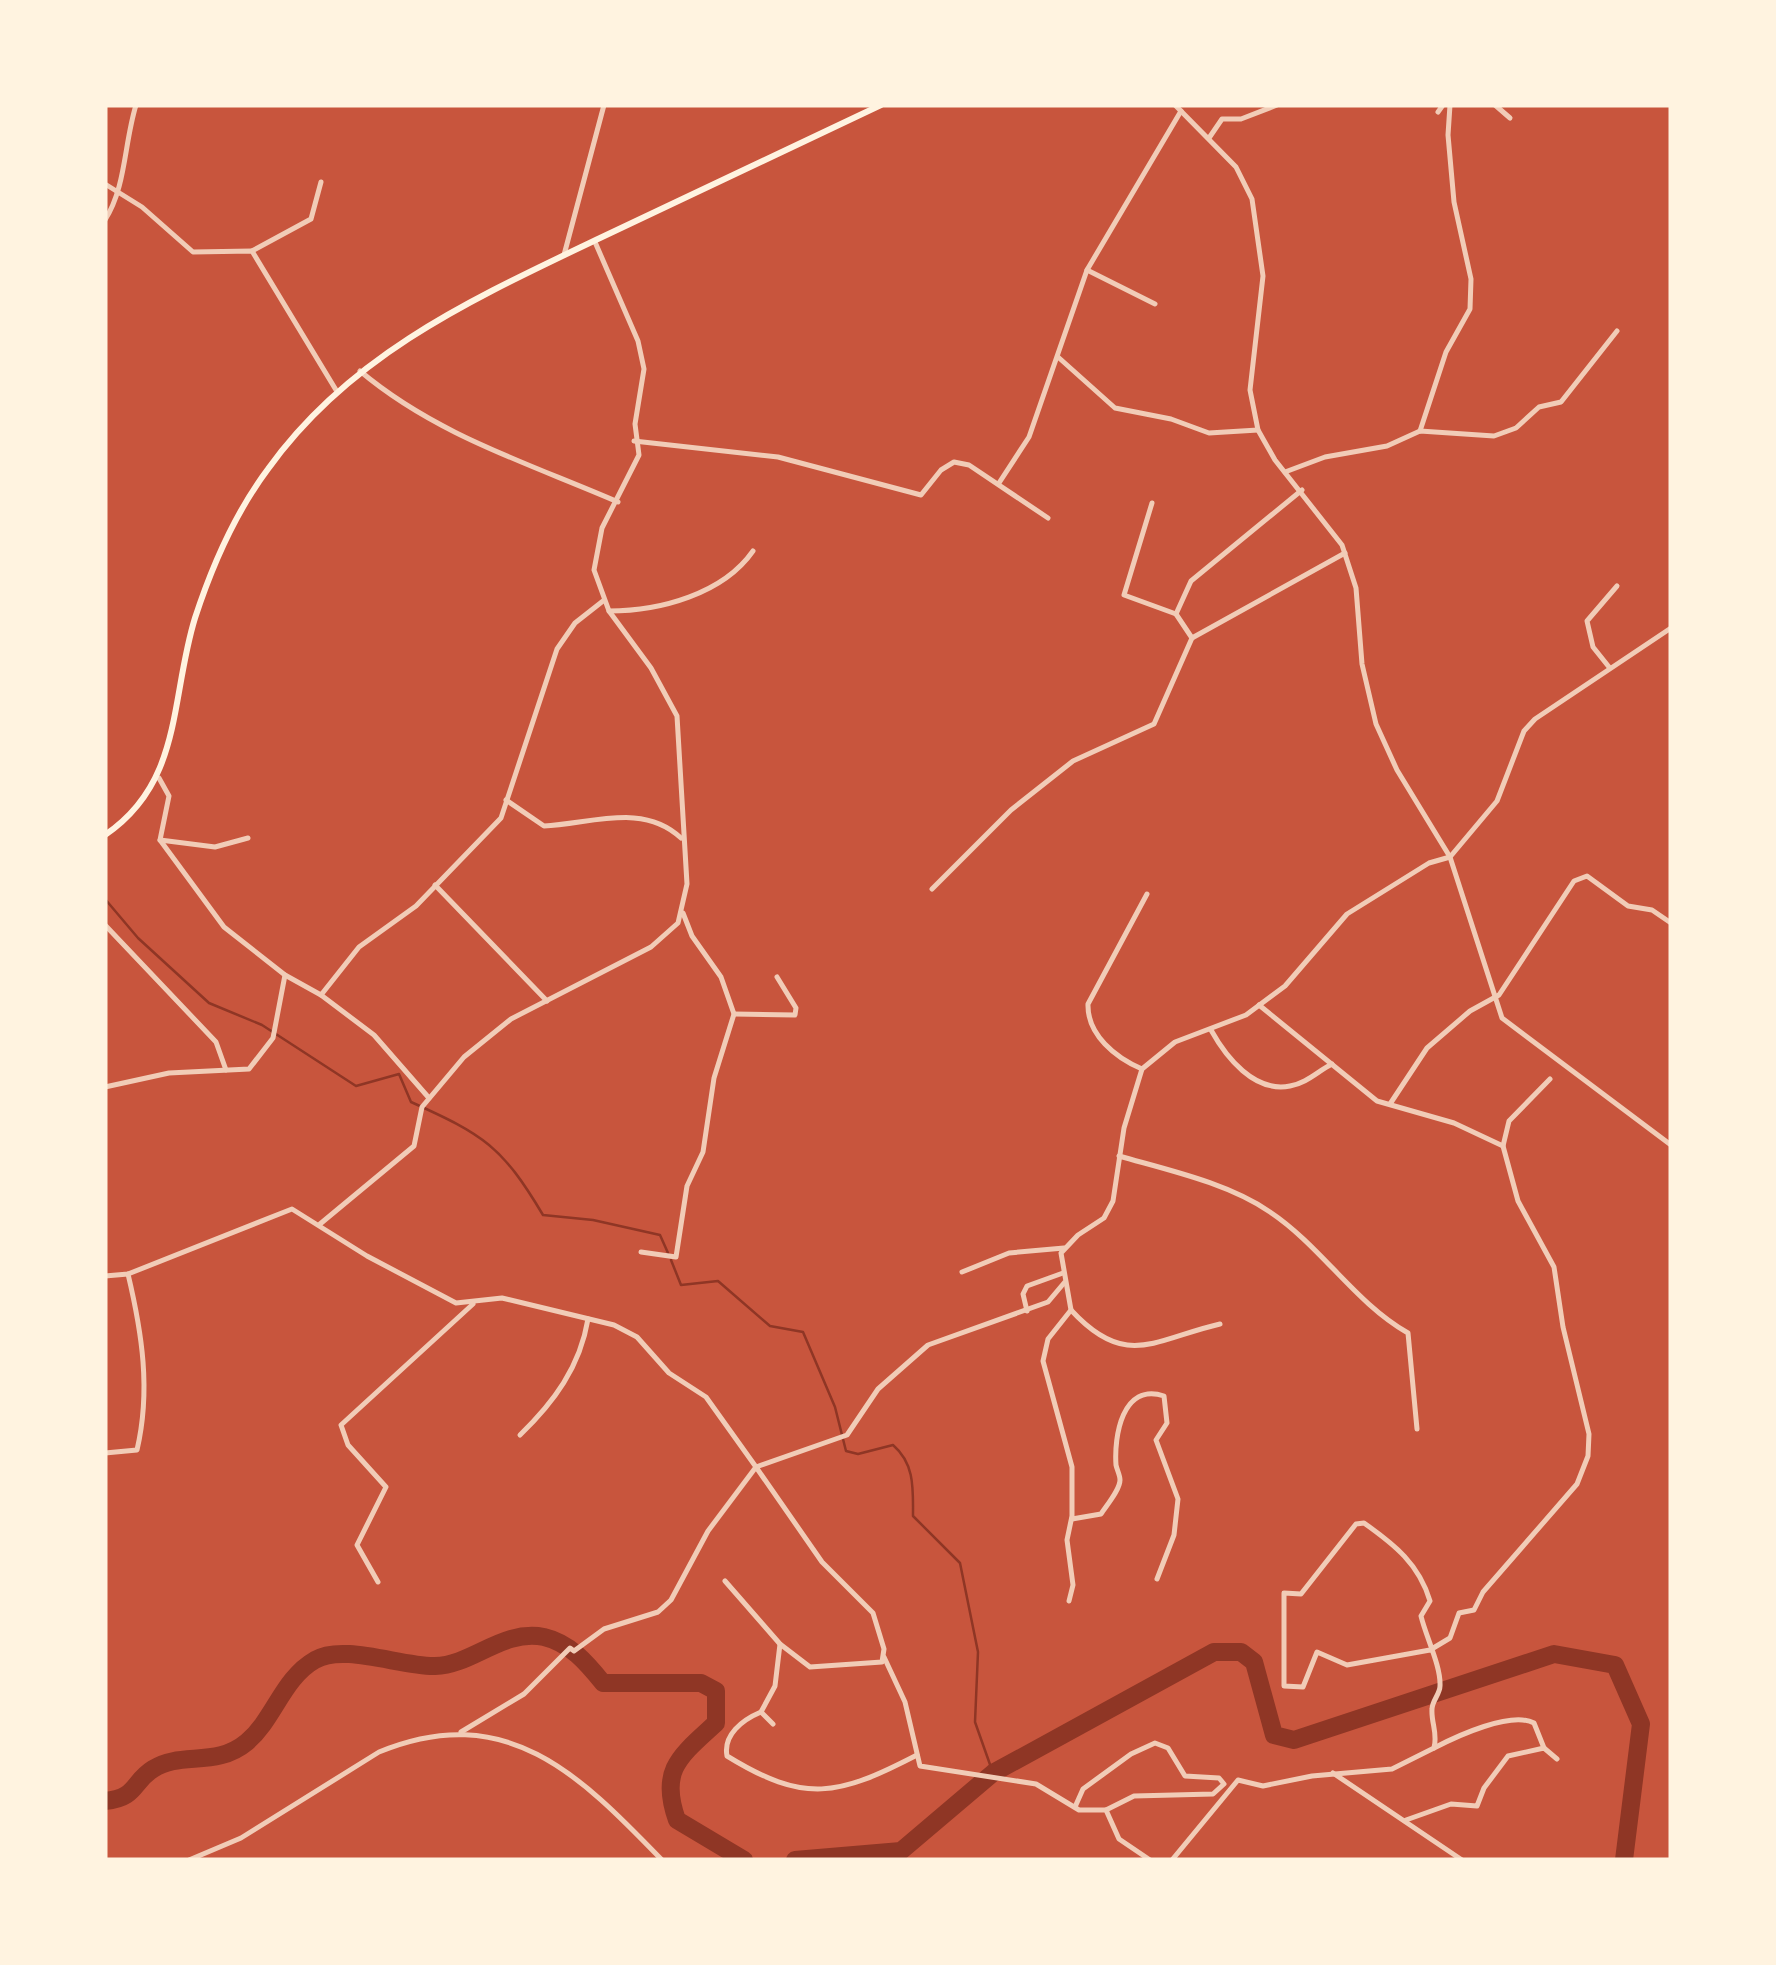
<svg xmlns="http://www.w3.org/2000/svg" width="1776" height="1965" font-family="Arial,sans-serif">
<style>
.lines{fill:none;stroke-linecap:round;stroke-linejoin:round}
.stream{stroke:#8f3625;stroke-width:2.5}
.river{stroke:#8f3625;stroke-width:18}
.minor{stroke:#f1ccb7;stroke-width:5}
.secondary{stroke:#fff3e0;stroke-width:6}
</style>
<rect width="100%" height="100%" fill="#c8553d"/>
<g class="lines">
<g class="stream">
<path d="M 105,899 L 138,938 L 209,1003 L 262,1025 L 356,1086 L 399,1074 L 411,1102 C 484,1135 502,1146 543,1215 L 593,1220 L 660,1235 L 668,1253"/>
<path d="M 671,1260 L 681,1285 L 718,1281 L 770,1326 L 803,1332 L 835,1407 L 846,1451 L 858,1454 L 893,1445 C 915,1464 913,1489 913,1516 L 960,1563 L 978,1652 L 975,1722 L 993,1773"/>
</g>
<g class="river">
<path d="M 105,1801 C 137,1798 132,1782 153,1769 C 181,1751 216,1768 247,1742 C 274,1719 283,1678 315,1660 C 343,1643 402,1667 435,1666 C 473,1665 502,1629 544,1637 C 570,1643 587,1663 603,1683 L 701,1683 L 716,1691 L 716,1723 C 680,1756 659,1770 677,1820 L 744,1860"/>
<polyline points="795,1860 901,1851 993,1773 1214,1652 1241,1652 1254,1662 1274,1735 1294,1740 1554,1654 1615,1665 1641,1724 1624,1860"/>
</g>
<g class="minor">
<polyline points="1175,105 1236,167 1252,199 1263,276 1250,390 1258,430 1275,460 1342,545 1356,588 1362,664 1376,724 1397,770 1450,857 1502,1018 1671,1145"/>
<polyline points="1495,105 1510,118"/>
<polyline points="1438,112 1443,105"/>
<polyline points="1209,138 1222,119 1241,119 1277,105"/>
<polyline points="105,184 142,207 193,252 252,251 336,390"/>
<path d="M 105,220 C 126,187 124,144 136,105"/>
<polyline points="252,251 311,219 321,182"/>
<polyline points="564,255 604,105"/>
<polyline points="1087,270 1155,304"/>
<polyline points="1058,357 1115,408 1171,419 1209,433 1258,430"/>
<path d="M 360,371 C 436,435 528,463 618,502"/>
<polyline points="1420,431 1446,352 1470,309 1471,279 1454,202 1448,135 1450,105"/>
<polyline points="634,441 778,457 921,495 941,470 954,462 969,465 1048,518"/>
<polyline points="1285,472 1325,457 1387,446 1420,431 1494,436 1516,428 1539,407 1561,402 1617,331"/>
<polyline points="999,483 1029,437 1087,270 1181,111"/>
<polyline points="1152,503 1124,595 1176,614"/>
<path d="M 609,611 C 660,611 723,594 753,551"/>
<polyline points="1192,638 1176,614 1191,581 1302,490"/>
<polyline points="1609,667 1593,647 1587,621 1617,586"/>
<polyline points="159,778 169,796 160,840 224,927 285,975 321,995 359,947 416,906 501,818 557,649 575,623 603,601"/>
<path d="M 506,800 L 544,826 C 591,824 643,802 681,838"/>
<polyline points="160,840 215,847 248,838"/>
<polyline points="435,885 547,1001"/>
<polyline points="932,889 1011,810 1073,761 1154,724 1192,638 1345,553"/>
<polyline points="105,925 216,1042 226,1070"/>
<polyline points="321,995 374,1035 429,1098"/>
<polyline points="1259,1005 1377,1101 1454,1123 1503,1146"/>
<polyline points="734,1014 795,1015 796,1008 777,977"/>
<path d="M 1211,1030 C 1226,1057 1254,1093 1290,1086 C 1307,1083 1318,1071 1332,1064"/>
<path d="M 1142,1069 C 1116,1058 1087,1035 1088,1004 L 1147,894"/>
<polyline points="105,1087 169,1073 249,1069 273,1038 285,975"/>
<polyline points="1390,1104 1427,1048 1470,1011 1499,995 1574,881 1587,876 1628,906 1652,910 1671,923"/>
<path d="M 1119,1156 C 1168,1170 1228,1183 1270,1212 C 1321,1246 1355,1303 1408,1333 L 1417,1429"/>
<polyline points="320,1224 414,1146 422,1107 464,1057 511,1019 651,947 678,923 687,884 677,716 651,668 609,611 594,570 602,528 639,455 635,424 644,369 638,341 595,242"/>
<polyline points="641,1252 676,1257 687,1186 703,1152 714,1078 734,1014 721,977 692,936 683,913"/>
<polyline points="962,1272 1009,1253 1064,1248"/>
<polyline points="105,1276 128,1274 292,1209 367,1256 456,1303 502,1298 614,1325 637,1337 669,1373 706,1397 756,1467 708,1531 671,1600 658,1612 604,1629 574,1651 570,1648 524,1694 461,1732"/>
<path d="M 1071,1310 C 1126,1370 1155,1339 1220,1324"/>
<polyline points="1027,1311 1023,1294 1027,1286 1063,1273"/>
<path d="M 520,1435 C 554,1402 580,1367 588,1319"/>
<path d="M 105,1453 L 137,1450 C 151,1390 142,1333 128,1274"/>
<path d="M 1072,1519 L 1101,1514 C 1106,1506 1120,1490 1120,1480 C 1120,1475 1117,1470 1116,1465 C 1114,1437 1122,1382 1164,1396 L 1167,1423 L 1156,1440 L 1178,1499 L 1174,1535 L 1157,1579"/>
<polyline points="725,1581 780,1644 810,1667 882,1662 884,1649 873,1613 822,1562 756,1467 847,1435 878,1389 928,1345 1048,1302 1064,1283"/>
<polyline points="378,1582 357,1545 386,1487 348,1445 341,1425 473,1304"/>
<polyline points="1069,1601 1073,1585 1067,1540 1072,1516 1072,1467 1043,1361 1048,1339 1071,1310 1061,1253 1078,1235 1104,1218 1113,1201 1124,1128 1142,1069 1175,1042 1246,1015 1285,986 1347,914 1429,863 1450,857 1497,801 1524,731 1535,719 1671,628"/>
<polyline points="884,1657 905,1702 920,1766 1036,1784 1079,1810 1106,1810 1119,1839 1150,1860"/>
<path d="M 761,1712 C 742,1720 723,1735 727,1756 C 805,1804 838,1796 917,1755"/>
<polyline points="773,1724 761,1712 775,1686 780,1644"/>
<path d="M 1434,1748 C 1457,1736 1511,1711 1534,1723 L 1544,1748"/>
<polyline points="1333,1773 1462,1860"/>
<polyline points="1075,1807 1083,1789 1131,1754 1155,1743 1168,1748 1185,1776 1219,1778 1224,1784 1213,1794 1134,1796 1106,1810"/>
<polyline points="1406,1820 1451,1804 1477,1806 1484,1788 1508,1756 1544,1748 1557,1759"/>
<path d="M 189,1860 L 241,1838 L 379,1752 C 506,1700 579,1774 662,1860"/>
<path d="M 1172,1860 L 1238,1780 L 1263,1786 L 1312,1776 L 1392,1769 L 1434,1748 C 1438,1733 1431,1723 1432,1709 C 1432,1701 1440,1694 1440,1686 C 1441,1666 1426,1637 1421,1616 L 1430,1601 C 1419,1564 1395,1545 1364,1523 L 1356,1524 L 1301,1594 L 1284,1593 L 1284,1686 L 1303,1687 L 1317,1652 L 1347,1665 L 1430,1650 L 1450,1638 L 1459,1613 L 1474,1610 L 1483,1592 L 1577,1484 L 1588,1456 L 1589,1434 L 1563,1327 L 1554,1267 L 1518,1201 L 1503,1146 L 1509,1121 L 1550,1079"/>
</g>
<path class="secondary" d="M 105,835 C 183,782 170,699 195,618 C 212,566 235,513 268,469 C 351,353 475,298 600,238 C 694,193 788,150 881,105"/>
</g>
<rect width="1776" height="1965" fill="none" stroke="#fff3e0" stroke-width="215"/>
</svg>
